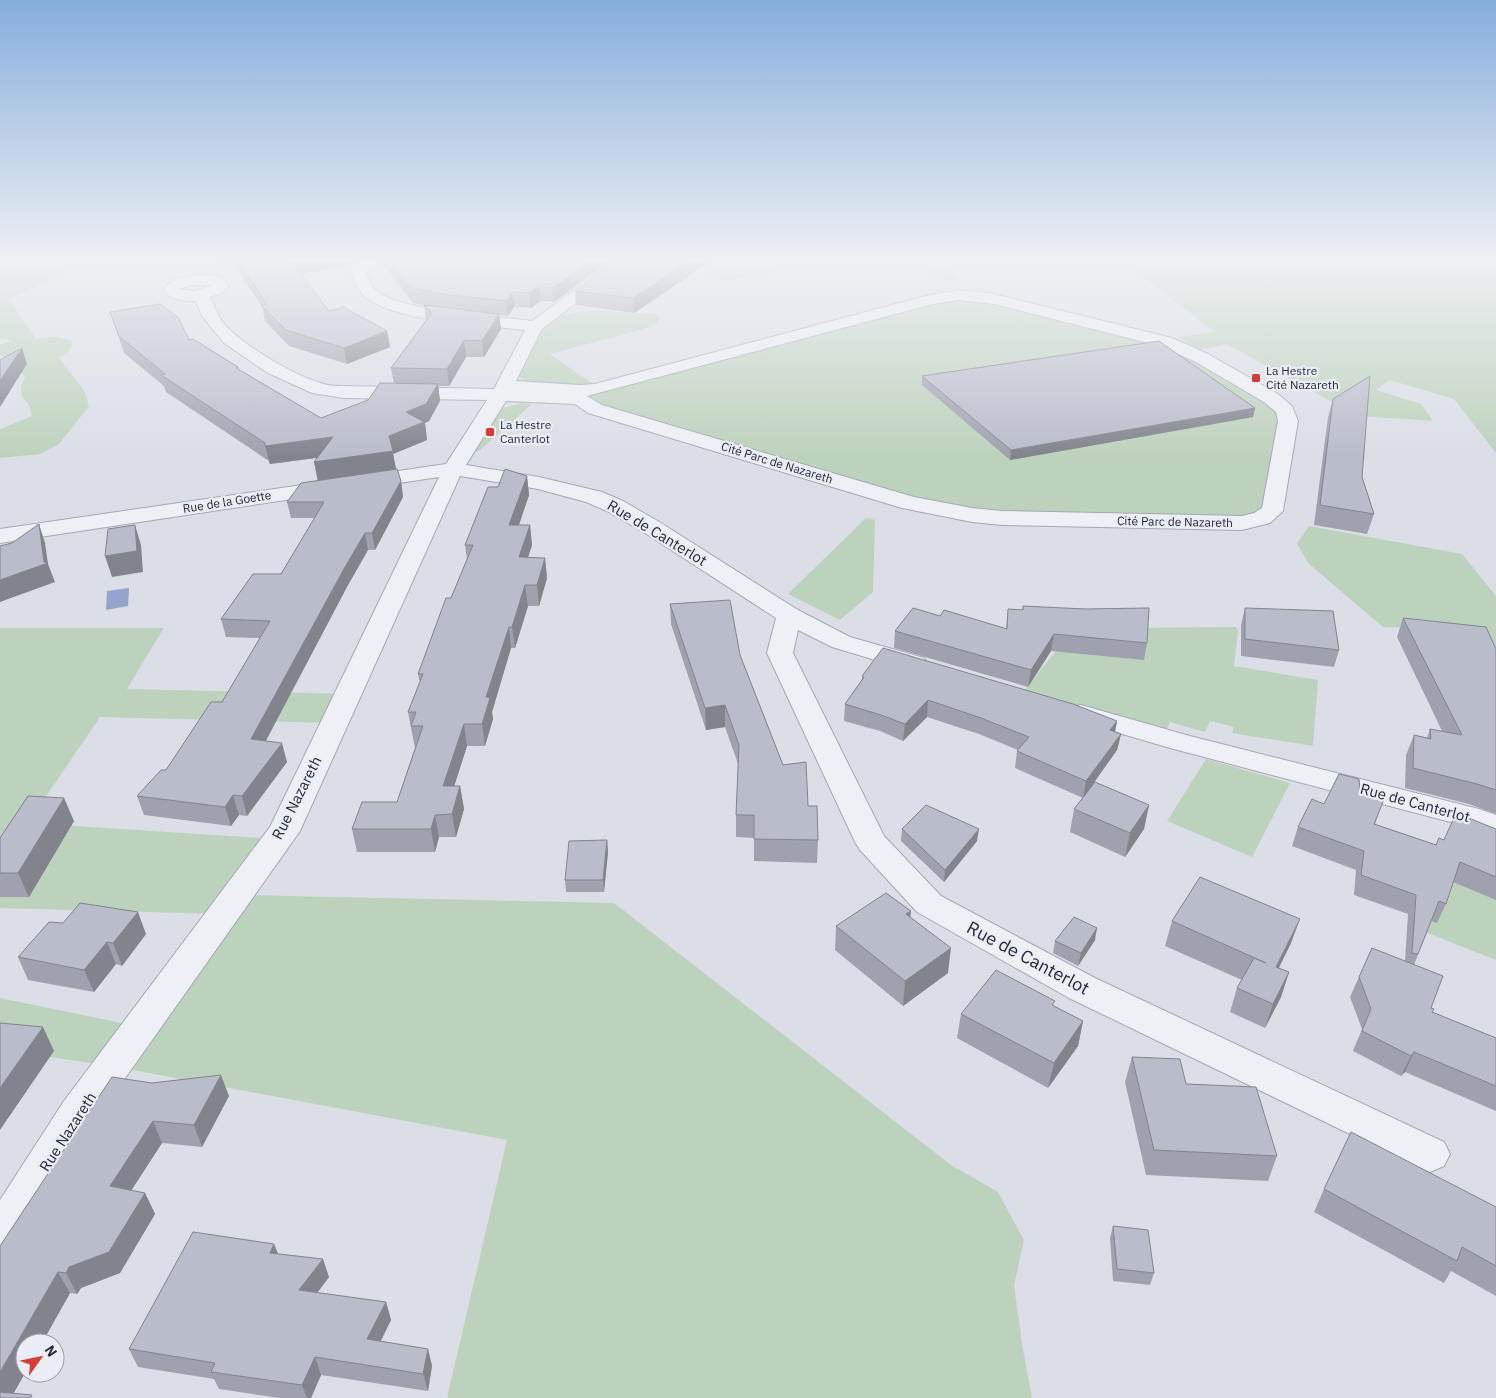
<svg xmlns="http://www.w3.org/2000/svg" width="1496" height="1398" font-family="'IBM Plex Sans',sans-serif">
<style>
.green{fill:#bdd2bc}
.water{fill:#94a4ca}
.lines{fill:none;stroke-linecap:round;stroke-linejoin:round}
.street-casing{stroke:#a5a8b4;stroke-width:2}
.street{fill:#eef0f5;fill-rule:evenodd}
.wall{fill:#9fa2ae}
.shaded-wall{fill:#82848d}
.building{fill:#b9bcca;stroke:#82848d}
.poi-dot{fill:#d73d36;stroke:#ebedf5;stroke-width:2}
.labels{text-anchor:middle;stroke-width:4.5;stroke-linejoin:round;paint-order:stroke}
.far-poi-label{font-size:12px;fill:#25293e;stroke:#ebedf5;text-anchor:start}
.far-street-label{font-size:12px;fill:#25293e;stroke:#ebedf5}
.street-label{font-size:15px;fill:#25293e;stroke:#ebedf5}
.near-street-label{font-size:18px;fill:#25293e;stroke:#ebedf5}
</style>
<rect width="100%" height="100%" fill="#dcdee7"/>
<g class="green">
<polygon points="0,261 89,261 9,299 36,339 55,337 71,340 72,345 67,353 59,358 85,392 89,406 59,444 40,454 0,458 0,429 32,416 28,403 22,397 21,385 25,377 18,367 0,355 0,345 14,340 0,339"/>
<polygon points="721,261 831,261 724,281 700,273"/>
<polygon points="901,261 958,261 956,282 933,277"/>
<polygon points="1122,261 1496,261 1496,453 1454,399 1389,380 1376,390 1421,404 1433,421 1358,416 1228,345 1197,350 1179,337 1215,332"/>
<polygon points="955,295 1177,347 1290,413 1265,519 971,516 569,399"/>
<path d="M 601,310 C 621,313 640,312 659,315 L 660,320 L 655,326 L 550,354 L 594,385 L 577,388 L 530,385 L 523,381 L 519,375 C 528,364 532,349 539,337 C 552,313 577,311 601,310 Z"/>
<polygon points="521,403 532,404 480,450 459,459 496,411"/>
<polygon points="866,518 875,520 873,592 840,620 788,594"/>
<polygon points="1309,526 1462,554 1496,596 1496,647 1465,641 1442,629 1383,627 1309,564 1297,544"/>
<polygon points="1236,627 1238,630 1234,666 1318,680 1313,746 1232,733 1234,727 1210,721 1205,732 1170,722 1163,737 1021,695 1066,638 1140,628"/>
<polygon points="0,628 164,628 127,689 348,694 333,723 100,717 0,864"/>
<polygon points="1206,759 1290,783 1252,857 1167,821"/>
<polygon points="60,825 277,839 237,895 614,903 951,1165 998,1192 1024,1240 1014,1285 1022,1344 1032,1398 447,1398 507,1140 112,1066 0,1050 0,998 141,1027 222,914 0,908 0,894"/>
<polygon points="1496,842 1496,960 1425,932 1451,870"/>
</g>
<polygon class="water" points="129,588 128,606 106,610 107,591"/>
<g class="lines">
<defs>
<g id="street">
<path d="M 362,261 L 380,261 L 366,272 C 369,279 371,286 377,291 C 403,312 496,316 532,321 L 614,261 L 631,261 L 542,329 L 516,381 L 580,385 L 595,384 L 926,296 L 959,290 L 994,294 L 1172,338 L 1208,354 L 1278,394 L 1292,406 L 1298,421 L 1283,511 L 1270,523 L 1242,530 L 1002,525 L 972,522 L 902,508 L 588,413 L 575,404 L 506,401 L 466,465 L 539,477 L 602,492 L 623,501 L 661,523 L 798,610 L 850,637 L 924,658 L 928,664 L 924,670 L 915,672 L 832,647 L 798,630 L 793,653 L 884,836 L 941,896 L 1095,978 L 1444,1142 L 1450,1154 L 1444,1166 L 1430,1172 L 1416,1166 L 1069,998 L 917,912 L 860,850 L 855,842 L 767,653 L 776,618 L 645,533 L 607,511 L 586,502 L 538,489 L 460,476 L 300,831 L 92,1125 L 15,1251 L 0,1257 L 0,1200 L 64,1101 L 270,827 L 439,477 L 0,543 L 0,529 L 446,464 L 487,400 L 343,398 L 312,393 L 268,373 L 224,343 L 202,316 L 196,301 C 184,301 171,300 163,290 C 175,273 204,273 222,278 L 229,286 L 222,293 L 210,297 C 215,307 218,317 225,325 C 244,346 296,377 324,384 C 330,386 337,386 343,386 L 494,389 L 525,330 C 484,325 400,322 368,299 C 358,292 354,281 350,270 ZM 191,285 L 212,285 L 195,291 L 180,289 ZM 959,300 L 994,304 L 1160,346 L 1196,362 L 1264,402 L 1276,412 L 1278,421 L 1262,508 L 1254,513 L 1242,516 L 1002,511 L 972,508 L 914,497 L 602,405 L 587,396 L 933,304 Z"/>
<polygon points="1081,705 1190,736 1479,809 1496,815 1496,836 1458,824 1170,748 1071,719 1067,713 1071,707"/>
</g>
</defs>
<use href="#street" class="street-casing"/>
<use href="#street" class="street"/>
</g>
<g class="wall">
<polygon points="176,261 359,261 355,264 301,274 329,311 387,331 390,347 347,364 289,346 265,321 262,306 233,264"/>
<polygon points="379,261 610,261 554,302 541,301 531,308 514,307 508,316 499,315 501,329 484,357 466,357 449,386 438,386 440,401 429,421 425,423 427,440 393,454 396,469 401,481 403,497 375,550 368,550 348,585 266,741 287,762 247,816 239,815 231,826 144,815 137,796 166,770 222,702 260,638 226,637 221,619 281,574 315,518 291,518 287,502 318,481 314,462 317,458 270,464 269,461 166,392 164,386 124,353 110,312 189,340 238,367 239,369 321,418 368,400 394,384 391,368 426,320 424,305 413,303 384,265 379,264"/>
<polygon points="711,261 634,313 576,305 575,291"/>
<polygon points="922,376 1255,408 1253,417 1010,460 922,385"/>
<polygon points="1333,399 1362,477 1374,514 1367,534 1314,525 1328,417"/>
<polygon points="527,476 529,495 519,525 530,525 532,545 528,558 545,558 547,578 539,606 528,606 515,648 511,648 492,712 493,719 485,746 467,746 454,786 460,786 464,809 456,837 439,837 435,852 357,852 352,829 397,802 415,748 408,712 420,683 418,674 467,560 465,545"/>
<polygon points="670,604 740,655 783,765 808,806 818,840 817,863 754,861 754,838 736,837 736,815 738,764 725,727 706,730 671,624"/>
<polygon points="1023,606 1147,643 1144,660 1051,651 1028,687 894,648 895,631 940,616 1006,629 1008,609 1022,610"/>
<polygon points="1245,608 1339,650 1334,667 1241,656 1241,625"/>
<polygon points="1403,618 1496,649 1496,814 1469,804 1405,788 1406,755 1414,735 1427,738 1430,729 1442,731 1397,637"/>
<polygon points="862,676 1117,721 1115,732 1121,734 1117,750 1088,791 1149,805 1144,829 1125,857 1070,832 1074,809 1083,798 1015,768 1017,751 1018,750 979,734 927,717 903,741 880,731 844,721 845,704 862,681"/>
<polygon points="1360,789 1378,816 1375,824 1436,845 1444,840 1496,829 1496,900 1453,882 1446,904 1437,923 1431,921 1414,965 1432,1012 1496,1038 1496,1111 1405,1072 1401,1076 1353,1051 1362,1029 1350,997 1359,977 1405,961 1408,914 1354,895 1356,870 1292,846 1298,827 1324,804"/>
<polygon points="74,821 29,897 0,897 0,838"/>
<polygon points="902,829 977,841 944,882 901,841"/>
<polygon points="607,840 608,852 604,892 566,892 565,880"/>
<polygon points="910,917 948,973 903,1006 835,950 836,926"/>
<polygon points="1172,921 1291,943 1279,968 1289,972 1281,997 1265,1028 1230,1012 1237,988 1242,980 1165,946"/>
<polygon points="146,934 122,966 116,964 94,992 28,980 18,957"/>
<polygon points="1095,940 1078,966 1053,953 1055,941"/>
<polygon points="1054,1006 1083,1021 1078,1046 1048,1088 957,1038 961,1014"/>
<polygon points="1132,1057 1186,1084 1277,1156 1268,1181 1146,1175 1125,1082"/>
<polygon points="112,1077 229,1096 202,1147 162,1143 131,1190 145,1193 155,1214 120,1273 81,1288 77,1294 70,1293 13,1394 0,1398"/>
<polygon points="1324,1189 1496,1207 1496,1296 1451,1271 1444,1283 1314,1212"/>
<polygon points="1113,1226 1154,1273 1150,1285 1113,1281 1110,1238"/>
<polygon points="274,1244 278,1254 329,1277 317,1293 386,1302 391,1320 381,1341 428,1349 432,1366 428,1391 321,1375 311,1398 279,1398 219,1389 214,1379 138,1367 129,1349"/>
</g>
<g class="shaded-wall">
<polygon points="291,261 359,261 355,264 294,275"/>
<polygon points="590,261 610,261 554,302 553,288"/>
<polygon points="689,261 711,261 634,313 633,298"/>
<polygon points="539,286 541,301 531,308 529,293"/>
<polygon points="512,292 514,307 508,316 507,301"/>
<polygon points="499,314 501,329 484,357 482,341"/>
<polygon points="387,331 390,347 347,364 344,348"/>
<polygon points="464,340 466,357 449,386 447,369"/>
<polygon points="22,348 27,364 0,407 0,381"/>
<polygon points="438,384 440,401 429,421 425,423 427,440 393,454 396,469 318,481 314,462 389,436 406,412"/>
<polygon points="1255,408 1253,417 1010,460 1011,450"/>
<polygon points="333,437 336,455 270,464 265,446"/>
<polygon points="527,476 529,495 512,545 509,525"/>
<polygon points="401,481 403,497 375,550 372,533"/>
<polygon points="39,524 45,543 48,564 55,582 0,602 0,580"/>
<polygon points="135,525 141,545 143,572 112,577 105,556"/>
<polygon points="530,525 532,545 521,577 519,557"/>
<polygon points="365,533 368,550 348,585 257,757 251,739 345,567"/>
<polygon points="545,558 547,578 539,606 537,585"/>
<polygon points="525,585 528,606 515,648 512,627"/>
<polygon points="509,627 511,648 492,712 493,719 485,746 482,724 486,697"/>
<polygon points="1054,634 1051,651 1028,687 1031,670"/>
<polygon points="928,700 927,717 903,741 905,724"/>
<polygon points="725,705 725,727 706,730 705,708"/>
<polygon points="1117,721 1114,737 1110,730"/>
<polygon points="464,724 467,746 447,809 443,786"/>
<polygon points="1121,734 1117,750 1083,798 1086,781"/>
<polygon points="282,743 287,762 247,816 242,796"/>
<polygon points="460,786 464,809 456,837 452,814"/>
<polygon points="233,795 239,815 231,826 225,807"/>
<polygon points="64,798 74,821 29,897 18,873"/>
<polygon points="1149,805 1144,829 1125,857 1130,833"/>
<polygon points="435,815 439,837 435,852 431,829"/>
<polygon points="979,829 977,841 944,882 945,870"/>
<polygon points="607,840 608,852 604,892 603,880"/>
<polygon points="911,911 908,935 906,914"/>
<polygon points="138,912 146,934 122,966 113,943"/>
<polygon points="1300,919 1291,943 1267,991 1276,967"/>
<polygon points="1097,928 1095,940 1078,966 1081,953"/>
<polygon points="107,942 116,964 94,992 84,970"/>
<polygon points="951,948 948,973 903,1006 905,981"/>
<polygon points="1289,972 1281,997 1265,1028 1273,1004"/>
<polygon points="1083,1021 1078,1046 1048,1088 1054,1063"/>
<polygon points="43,1027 54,1051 0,1130 0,1088"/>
<polygon points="1414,1052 1405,1072 1401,1076 1411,1056"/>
<polygon points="221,1075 229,1096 202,1147 194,1125"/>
<polygon points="153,1121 162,1143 120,1208 110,1186"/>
<polygon points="145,1193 155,1214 120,1273 81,1288 77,1294 66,1273 69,1267"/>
<polygon points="274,1244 281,1262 270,1253"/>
<polygon points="323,1259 329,1277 306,1308 299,1290"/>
<polygon points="58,1272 70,1293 42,1343 25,1343 25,1373 11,1398 0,1398 0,1372"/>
<polygon points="386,1302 391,1320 373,1356 367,1339"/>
<polygon points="428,1349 432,1366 428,1391 423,1374"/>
<polygon points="315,1357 321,1375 311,1398 307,1398 302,1385"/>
</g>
<g class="building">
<polygon points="238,261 291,261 329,311 343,307 387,331 344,348 286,330 261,305 267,304"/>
<polygon points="390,261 590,261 553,288 539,286 529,293 512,292 507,301 449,295 411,288"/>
<polygon points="614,261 689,261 633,298 575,291"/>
<polygon points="160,304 178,317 189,340 193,339 238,367 236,368 321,418 368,400 380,383 438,384 426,404 406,412 424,422 389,436 393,451 314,462 333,437 265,446 265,443 161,375 165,374 119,336 110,312"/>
<polygon points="424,305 499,314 482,341 464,340 447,369 391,368 432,313"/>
<polygon points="1159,341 1255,408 1011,450 922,376"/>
<polygon points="22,348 0,381 0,360"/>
<polygon points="1370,376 1362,477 1374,514 1320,505 1333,399"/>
<polygon points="397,469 401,481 372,533 365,533 345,567 251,739 282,743 242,796 233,795 225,807 137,796 161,770 166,770 211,702 222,702 270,621 221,619 253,574 281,574 324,502 287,502 301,483"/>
<polygon points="505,469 527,476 509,525 530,525 519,557 545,558 537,585 525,585 512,627 509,627 486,697 490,698 482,724 464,724 443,786 460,786 452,814 435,815 431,829 352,829 362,802 397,802 423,726 411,726 416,712 408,712 423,674 418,674 446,598 451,598 473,545 465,545 488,487 498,487"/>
<polygon points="39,524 44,562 48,563 0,580 0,546 12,543"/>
<polygon points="135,525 137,551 105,556 108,529"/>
<polygon points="730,600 740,655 783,765 806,762 808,806 817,806 818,840 754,839 754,815 736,815 739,745 725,705 705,708 670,604"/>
<polygon points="1023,606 1085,609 1149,608 1147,643 1054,634 1031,670 895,631 913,608 940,616 944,610 1007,629 1008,609 1023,610"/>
<polygon points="1245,608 1333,611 1339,650 1245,639"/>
<polygon points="1403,618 1486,627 1496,649 1496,790 1477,784 1413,768 1414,735 1431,739 1430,729 1462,735"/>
<polygon points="883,648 1073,704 1117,721 1110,730 1121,734 1086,781 1017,751 1029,737 981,718 928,700 905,724 881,715 845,704 864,677 862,676"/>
<polygon points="1339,774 1359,779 1360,789 1385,797 1374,824 1436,845 1439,838 1444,840 1456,813 1496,829 1496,877 1460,862 1446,904 1439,901 1418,954 1412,953 1416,895 1361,875 1364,851 1298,827 1312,799 1324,804"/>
<polygon points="1095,782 1149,805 1130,833 1074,809"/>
<polygon points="28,796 64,798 18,873 0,873 0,838"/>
<polygon points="926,805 979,829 945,870 902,829"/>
<polygon points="607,840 603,880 565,880 569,841"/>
<polygon points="1200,877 1300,919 1276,967 1289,972 1273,1004 1237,988 1254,958 1266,963 1172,921"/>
<polygon points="886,893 911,911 906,914 951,948 905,981 836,926"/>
<polygon points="80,903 138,912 113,943 107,942 84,970 18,957 49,922 63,923"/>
<polygon points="1074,917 1097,928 1081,953 1055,941"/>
<polygon points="1372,948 1443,976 1431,1008 1434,1009 1432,1012 1496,1038 1496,1086 1414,1052 1411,1056 1362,1031 1371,1009 1359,977"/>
<polygon points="996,970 1055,1001 1052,1005 1083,1021 1054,1063 961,1014"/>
<polygon points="0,1023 43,1027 0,1088"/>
<polygon points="1132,1057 1180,1059 1186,1084 1256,1087 1277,1156 1154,1150"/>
<polygon points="221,1075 194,1125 153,1121 110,1186 145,1193 109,1252 69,1267 66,1273 58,1272 0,1372 0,1246 112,1077 152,1083"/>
<polygon points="1351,1132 1496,1207 1496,1266 1462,1247 1457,1261 1324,1189"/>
<polygon points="1113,1226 1148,1230 1154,1273 1117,1269"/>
<polygon points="193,1232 274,1244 270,1253 323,1259 299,1290 386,1302 367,1339 428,1349 423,1374 315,1357 302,1385 211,1372 215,1363 129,1349"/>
<polygon points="0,1392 32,1395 31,1398 0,1398"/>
</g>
<linearGradient id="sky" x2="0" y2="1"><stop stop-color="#86aedc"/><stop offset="0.57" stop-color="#eff0f4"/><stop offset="1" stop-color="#eff0f4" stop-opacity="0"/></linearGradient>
<rect width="1496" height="457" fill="url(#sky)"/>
<g class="poi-dot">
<rect x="1251" y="373" width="10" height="10" rx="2.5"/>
<rect x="485" y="427" width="10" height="10" rx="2.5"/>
</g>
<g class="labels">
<g class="far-poi-label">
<text x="1266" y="375">La Hestre<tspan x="1266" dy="14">Cité Nazareth</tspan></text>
<text x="500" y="429">La Hestre<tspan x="500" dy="14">Canterlot</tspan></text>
</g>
<g class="far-street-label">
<text transform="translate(777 463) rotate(17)" y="4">Cité Parc de Nazareth</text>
<text transform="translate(227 502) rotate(-9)" y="4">Rue de la Goette</text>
<text transform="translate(1175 522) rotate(1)" y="4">Cité Parc de Nazareth</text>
</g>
<g class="street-label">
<text transform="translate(657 533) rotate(31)" y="5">Rue de Canterlot</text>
<text transform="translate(297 798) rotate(-63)" y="5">Rue Nazareth</text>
<text transform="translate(1415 803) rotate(15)" y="5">Rue de Canterlot</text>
<text transform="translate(68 1132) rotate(-57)" y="5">Rue Nazareth</text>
</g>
<g class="near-street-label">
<text transform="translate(1028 958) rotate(28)" y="6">Rue de Canterlot</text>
</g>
</g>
<g transform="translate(40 1358) rotate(57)"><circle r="24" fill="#ebedf5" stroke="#9c9fac"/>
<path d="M0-4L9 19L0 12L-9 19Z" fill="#d73d36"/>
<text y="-8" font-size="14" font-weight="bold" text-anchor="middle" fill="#25293e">N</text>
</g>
</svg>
